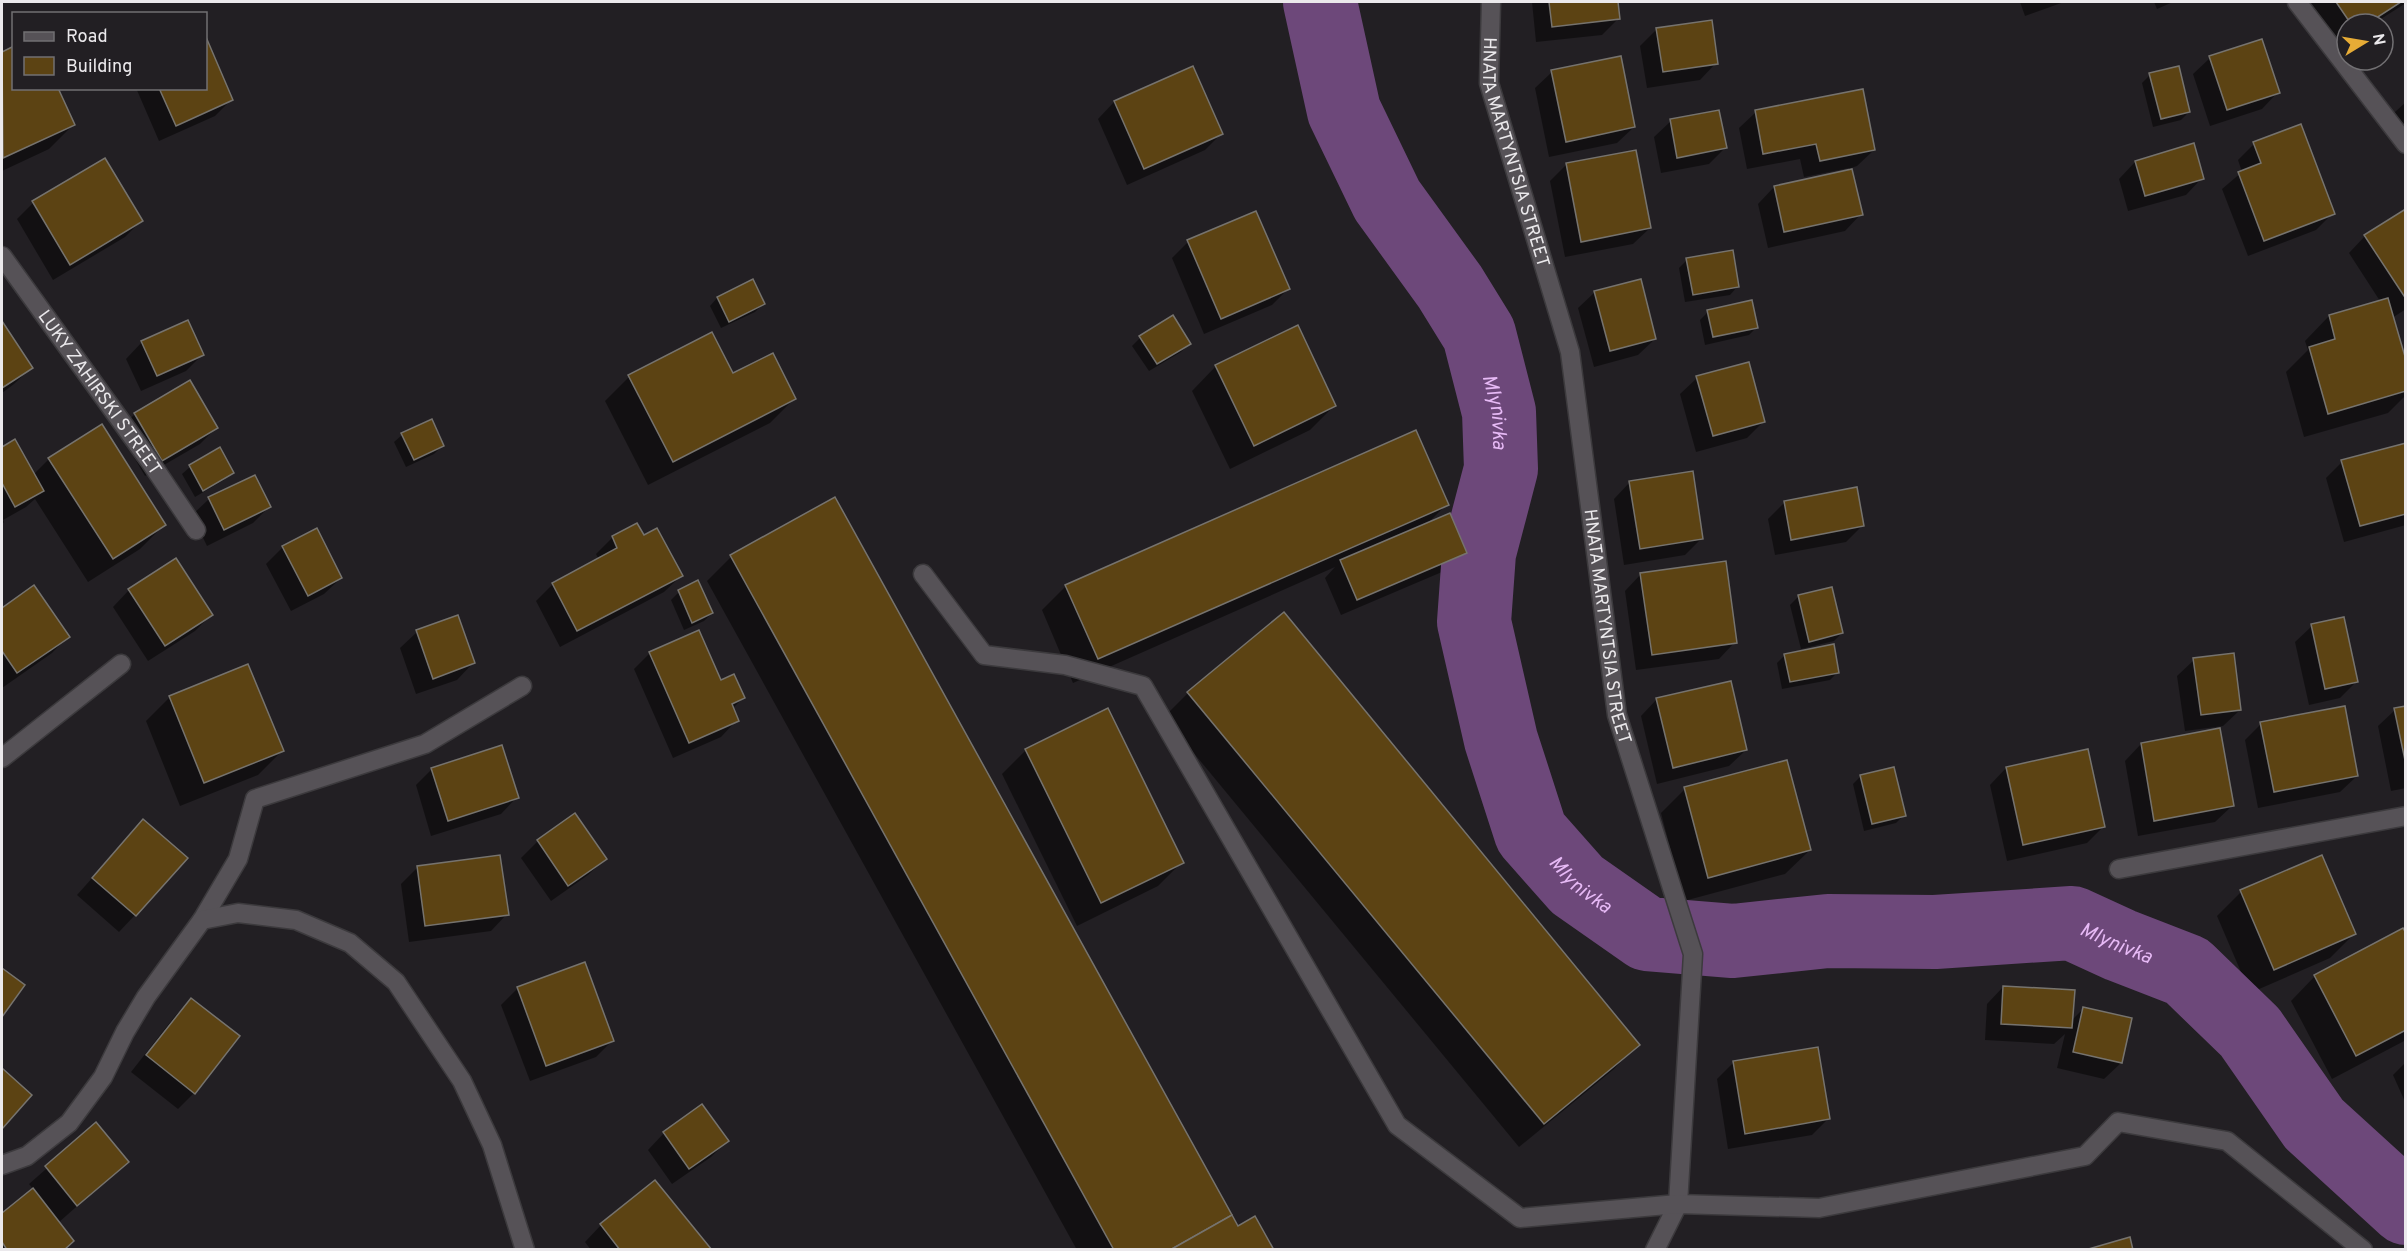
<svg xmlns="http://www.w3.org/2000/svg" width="2407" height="1251" font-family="Overpass,sans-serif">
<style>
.shadow{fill:#0007}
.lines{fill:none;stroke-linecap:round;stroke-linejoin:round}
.river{stroke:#6d487a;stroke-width:74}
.building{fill:#5c4313;stroke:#76736e;stroke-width:1.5}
.minor-casing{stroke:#3c3a3d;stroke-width:21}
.minor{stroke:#565257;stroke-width:18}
.labels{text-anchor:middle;stroke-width:5;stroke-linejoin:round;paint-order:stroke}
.street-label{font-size:18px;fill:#ebe9ec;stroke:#221f23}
.water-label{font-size:20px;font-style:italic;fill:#e7baf6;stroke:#221f23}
</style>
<rect width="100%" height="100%" fill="#221f23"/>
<g class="shadow">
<polygon points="1532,2 1617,2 1619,18 1602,35 1536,42"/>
<polygon points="2020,2 2064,2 2025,16"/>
<polygon points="2154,2 2173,2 2157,9"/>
<polygon points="2309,2 2406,2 2406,3 2373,24 2347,24 2347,41 2339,47"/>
<polygon points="1657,29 1716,63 1700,80 1647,88 1640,46"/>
<polygon points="206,41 232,99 215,116 159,141 136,88 206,88"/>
<polygon points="14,48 14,88 73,125 49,149 2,171 2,54"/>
<polygon points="2210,58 2278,92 2262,109 2210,126 2193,74"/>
<polygon points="1192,68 1221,134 1205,150 1127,185 1098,119 1114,102"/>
<polygon points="1552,72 1634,127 1617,143 1549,157 1535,88"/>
<polygon points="2150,75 2189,112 2181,120 2153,127 2142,83"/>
<polygon points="2406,102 2406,151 2385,121"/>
<polygon points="1756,112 1874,150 1857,166 1851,168 1861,214 1845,231 1768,248 1758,204 1774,187 1849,171 1849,168 1804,177 1800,159 1747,169 1739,128"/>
<polygon points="1671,121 1725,148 1709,164 1661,173 1654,137"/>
<polygon points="2254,144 2333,213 2316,230 2248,256 2222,189 2242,172 2238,160"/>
<polygon points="2193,145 2202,178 2186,195 2128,211 2119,179 2135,162"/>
<polygon points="1566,165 1650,228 1633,244 1565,257 1550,181"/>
<polygon points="33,203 141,221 125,237 53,280 17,219"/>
<polygon points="2406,215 2406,309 2392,318 2406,365 2406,395 2388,413 2304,437 2286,372 2308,350 2305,341 2329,316 2380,301 2349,253 2365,236"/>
<polygon points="1188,242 1288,289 1272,305 1204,334 1172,258"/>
<polygon points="1687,260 1738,286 1730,295 1685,302 1679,268"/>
<polygon points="752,281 763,304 755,312 721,328 710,306 717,298"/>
<polygon points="1595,292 1655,339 1638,355 1594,367 1578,308"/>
<polygon points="1708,312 1757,327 1749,335 1705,345 1700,320"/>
<polygon points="2,324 31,368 14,384 2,393"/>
<polygon points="1140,338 1189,344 1181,352 1149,371 1132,346"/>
<polygon points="142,342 202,355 186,371 141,391 126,359"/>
<polygon points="1216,366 1334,406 1310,430 1230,469 1192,391"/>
<polygon points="732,375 794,399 770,423 648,485 605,401 629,377"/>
<polygon points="1697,378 1764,421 1747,438 1696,452 1680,394"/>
<polygon points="135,414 216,428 200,444 145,476 118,430"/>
<polygon points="402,435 442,446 434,454 406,467 394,442"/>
<polygon points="15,441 33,475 49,459 164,525 140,549 88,582 35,499 26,507 3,520 4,522 2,525 2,449"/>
<polygon points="2406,444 2406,525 2344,542 2326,478 2342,462"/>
<polygon points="190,467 232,472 224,480 195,497 182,474"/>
<polygon points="254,477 269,507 253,523 207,546 192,515 209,499"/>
<polygon points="1630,482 1702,538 1685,555 1624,565 1614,499"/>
<polygon points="834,499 1237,1228 1272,1250 1077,1250 707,581 731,557"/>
<polygon points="1784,503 1863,525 1846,542 1775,555 1768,519"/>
<polygon points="1447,504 1427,524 1465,553 1449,569 1341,615 1325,578 1335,567 1073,683 1042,610 1066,586"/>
<polygon points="637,525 643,537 681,576 664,592 560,647 536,601 553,584 599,560 596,554 612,538"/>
<polygon points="283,547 341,578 324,594 291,611 266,564"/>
<polygon points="1641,574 1735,642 1719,659 1636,670 1625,591"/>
<polygon points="697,582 712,613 704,621 684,630 671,600 679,592"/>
<polygon points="34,587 68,636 52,653 2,688 2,609"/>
<polygon points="129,590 211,615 195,631 148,661 113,607"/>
<polygon points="1798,597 1842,633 1834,641 1801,649 1790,605"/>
<polygon points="2312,626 2357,681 2340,698 2309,705 2295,642"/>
<polygon points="417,632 473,663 457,680 416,694 400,648"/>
<polygon points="650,653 721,682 743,698 732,709 737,720 721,737 673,758 634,669"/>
<polygon points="1785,655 1838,672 1830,680 1782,689 1777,663"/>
<polygon points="2194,660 2240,710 2223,726 2185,731 2177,676"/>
<polygon points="1188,693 1638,1044 1614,1069 1519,1147 1164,717"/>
<polygon points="170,697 282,751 258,775 180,806 146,721"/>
<polygon points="1657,699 1746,750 1729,766 1657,784 1641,716"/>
<polygon points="2406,707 2406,788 2391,791 2378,726 2395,710"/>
<polygon points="2261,724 2357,776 2340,792 2258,808 2245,740"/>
<polygon points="2141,744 2232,806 2215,822 2138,836 2125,761"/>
<polygon points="1026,750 1182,862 1158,886 1077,926 1002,774"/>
<polygon points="2006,768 2103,827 2087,843 2007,861 1990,785"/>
<polygon points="432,769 517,797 501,814 431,836 416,785"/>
<polygon points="1861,776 1904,815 1896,823 1864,831 1853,784"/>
<polygon points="1685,789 1810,850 1785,874 1684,901 1661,813"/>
<polygon points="575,815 605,859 588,875 551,901 521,858 537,842"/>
<polygon points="143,821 135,915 119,932 77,895"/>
<polygon points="418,867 507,914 491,931 409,942 401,884"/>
<polygon points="2241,892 2355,933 2330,958 2250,993 2217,916"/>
<polygon points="2406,936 2406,1040 2332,1079 2291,1001 2315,976"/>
<polygon points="2,970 22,985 2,1015"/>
<polygon points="2003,987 2071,1021 2083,1009 2121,1063 2104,1079 2057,1068 2065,1034 2054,1044 1985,1040 1987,1004"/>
<polygon points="518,988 613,1040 596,1057 530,1081 501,1005"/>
<polygon points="191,1000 194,1093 178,1109 131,1072 175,1016"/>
<polygon points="2406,1062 2406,1104 2393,1075"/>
<polygon points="1733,1063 1828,1119 1812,1135 1728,1149 1717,1079"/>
<polygon points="2,1070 30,1095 2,1127"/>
<polygon points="96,1125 127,1162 58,1223 64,1250 2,1250 2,1215 34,1190 29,1184"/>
<polygon points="664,1133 727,1141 711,1157 672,1184 648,1150"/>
<polygon points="655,1182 710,1250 591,1250 585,1242 601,1225"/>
</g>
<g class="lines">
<path class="river" id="s1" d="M 1320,2 L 1344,111 L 1387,200 L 1450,287 L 1479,334 L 1499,412 L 1501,469 L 1479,553 L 1474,622 L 1501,740 L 1531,833 L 1577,885 L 1647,934 L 1733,941 L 1828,931 L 1935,932 L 2072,923 L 2120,945 L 2187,971 L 2250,1032 L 2314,1124 L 2406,1208"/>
</g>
<g class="building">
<polygon points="1549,2 1618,2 1620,19 1552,27"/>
<polygon points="2336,2 2401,2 2367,24 2351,24"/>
<polygon points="1712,20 1718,64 1663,72 1656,28"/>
<polygon points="206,37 233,100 176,126 159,88 206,88"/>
<polygon points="2262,39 2280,93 2227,110 2209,56"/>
<polygon points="14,46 14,88 58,88 75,125 3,158 2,52"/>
<polygon points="1621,56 1635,127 1566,142 1551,70"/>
<polygon points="1193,66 1223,134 1144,169 1114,101"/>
<polygon points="2179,66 2190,112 2161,119 2149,73"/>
<polygon points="1863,89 1875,150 1820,161 1816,144 1763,154 1755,110"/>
<polygon points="1719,110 1727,148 1677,158 1670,119"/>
<polygon points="2301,124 2335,214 2264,241 2238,172 2261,163 2253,142"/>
<polygon points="2194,143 2204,179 2145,196 2135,161"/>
<polygon points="1636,150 1651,228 1581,242 1566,163"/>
<polygon points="105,158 143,221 70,265 32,201"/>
<polygon points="1852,169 1863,215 1784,232 1774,186"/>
<polygon points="2404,210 2406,212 2406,299 2364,235"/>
<polygon points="1256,211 1290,289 1221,319 1187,240"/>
<polygon points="1733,250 1739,287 1693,295 1686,258"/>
<polygon points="753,279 765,304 729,322 717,297"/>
<polygon points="1641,279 1656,339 1610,351 1594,291"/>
<polygon points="2388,298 2406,360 2406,391 2328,414 2309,347 2335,339 2329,315"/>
<polygon points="1752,300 1758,328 1713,337 1707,310"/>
<polygon points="1173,315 1191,344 1157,364 1139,336"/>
<polygon points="188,320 204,355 157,376 141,341"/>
<polygon points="2,321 33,368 2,388"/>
<polygon points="1298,325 1336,406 1254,446 1215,365"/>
<polygon points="712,332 733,373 773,353 796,399 673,462 628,375"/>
<polygon points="1749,362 1765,422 1713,436 1696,376"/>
<polygon points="190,380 218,428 162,461 134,413"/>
<polygon points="432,419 444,446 414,460 401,433"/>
<polygon points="102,424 166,525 113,559 48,458"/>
<polygon points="1416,430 1449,505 1098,659 1065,585"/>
<polygon points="15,439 44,491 15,507 2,483 2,447"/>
<polygon points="2406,443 2406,514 2360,526 2341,460"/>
<polygon points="220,447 234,473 203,491 189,465"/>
<polygon points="1693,471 1703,539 1640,549 1629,481"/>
<polygon points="255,475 271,507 224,530 208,497"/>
<polygon points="1857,487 1864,526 1791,540 1784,501"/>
<polygon points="835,497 1232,1215 1170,1250 1114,1250 730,555"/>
<polygon points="1450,513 1467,553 1357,600 1340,560"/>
<polygon points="637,523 644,535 657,528 683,576 577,631 552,583 617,548 612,536"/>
<polygon points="317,528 342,578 308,596 282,546"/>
<polygon points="176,558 213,615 165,646 128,589"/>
<polygon points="1726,561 1737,643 1652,655 1640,573"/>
<polygon points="698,580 713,613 692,623 678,590"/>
<polygon points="34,585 70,637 17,673 2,651 2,608"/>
<polygon points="1832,587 1843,633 1809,642 1798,595"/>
<polygon points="1284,612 1640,1045 1544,1124 1187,692"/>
<polygon points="458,615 475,663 433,679 416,630"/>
<polygon points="2344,617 2358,682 2325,689 2311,624"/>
<polygon points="699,630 721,680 734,674 745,698 732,704 739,721 689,743 649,652"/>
<polygon points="1834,644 1839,673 1790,682 1784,654"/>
<polygon points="2234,653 2241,710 2201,715 2193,658"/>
<polygon points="248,664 284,751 204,783 169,696"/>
<polygon points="1731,681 1747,750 1673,768 1656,698"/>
<polygon points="2345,706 2358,776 2274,792 2260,722"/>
<polygon points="2406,706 2406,765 2394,708"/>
<polygon points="1108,708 1184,863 1101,903 1025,749"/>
<polygon points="2220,728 2234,806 2154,821 2141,743"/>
<polygon points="502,745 519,798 448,821 431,768"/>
<polygon points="2088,749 2105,827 2023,845 2006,767"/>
<polygon points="1787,760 1811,850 1708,878 1684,787"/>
<polygon points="1894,767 1906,816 1872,824 1860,775"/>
<polygon points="575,813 607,859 568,886 537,840"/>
<polygon points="143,819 188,858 136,916 92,878"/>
<polygon points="500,855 509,915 425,926 417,866"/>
<polygon points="2322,855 2356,934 2274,970 2240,890"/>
<polygon points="2403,928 2406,933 2406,1030 2356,1056 2314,975"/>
<polygon points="585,962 614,1041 546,1066 517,987"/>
<polygon points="2,968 25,985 2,1017"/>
<polygon points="2003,986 2075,990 2072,1028 2001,1024"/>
<polygon points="191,998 240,1036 195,1094 146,1055"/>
<polygon points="2083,1007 2132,1018 2122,1063 2073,1052"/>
<polygon points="1818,1047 1830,1119 1745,1134 1733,1061"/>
<polygon points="2,1068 32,1095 2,1129"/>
<polygon points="702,1104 729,1141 689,1169 663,1132"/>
<polygon points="96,1122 129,1162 77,1206 45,1166"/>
<polygon points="655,1180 712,1250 620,1250 600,1224"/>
<polygon points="33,1188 74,1241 64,1250 7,1250 2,1242 2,1213"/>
<polygon points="1232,1215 1238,1226 1255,1216 1274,1250 1170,1250"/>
<polygon points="2130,1237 2133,1250 2085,1250"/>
</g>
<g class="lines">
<defs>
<g id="minor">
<path id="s2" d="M 1491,2 L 1489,83 L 1570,352 L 1617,715 L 1693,954 L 1678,1204 L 1655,1250"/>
<polyline points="2297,2 2406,144"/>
<path id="s3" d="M 2,256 L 149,460 L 196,530"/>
<polyline points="923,574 984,655 1065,665 1143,686 1397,1125 1520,1218 1678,1204 1819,1208 2085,1156 2118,1122 2227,1141 2363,1250"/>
<polyline points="2,758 121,664"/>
<polyline points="2119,869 2406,816"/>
<polyline points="202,920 238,859 255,799 425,744 522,686"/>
<polyline points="2,1165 27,1156 69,1123 103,1077 125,1032 146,997 202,920 238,913 296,920 350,943 396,982 462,1081 492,1145 525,1250"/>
</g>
</defs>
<use href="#minor" class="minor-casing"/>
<use href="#minor" class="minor"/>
</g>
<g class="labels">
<g class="street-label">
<text dy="6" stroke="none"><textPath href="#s2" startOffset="154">HNATA MARTYNTSIA STREET</textPath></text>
<text dy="6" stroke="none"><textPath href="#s3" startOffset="168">LUKY ZAHIRSKI STREET</textPath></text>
<text dy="6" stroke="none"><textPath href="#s2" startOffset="639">HNATA MARTYNTSIA STREET</textPath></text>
</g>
<g class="water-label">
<text dy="7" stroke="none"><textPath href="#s1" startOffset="453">Mlynivka</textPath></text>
<text dy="7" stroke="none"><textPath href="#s1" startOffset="957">Mlynivka</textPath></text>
<text dy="7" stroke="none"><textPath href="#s1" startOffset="1515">Mlynivka</textPath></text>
</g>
</g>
<rect width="2407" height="1251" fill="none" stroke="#ebe9ec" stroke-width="6"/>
<rect x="12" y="12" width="195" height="78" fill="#221f23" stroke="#727073" stroke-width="1.5"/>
<rect x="24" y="32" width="30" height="9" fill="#565257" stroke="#727073" stroke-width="1.5"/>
<text x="66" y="42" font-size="18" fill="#ebe9ec">Road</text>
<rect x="24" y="57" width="30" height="18" fill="#5c4313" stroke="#727073" stroke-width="1.5"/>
<text x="66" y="72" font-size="18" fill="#ebe9ec">Building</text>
<g transform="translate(2365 42) rotate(79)"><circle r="28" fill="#221f23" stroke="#727073" stroke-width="1.5"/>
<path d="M0-4.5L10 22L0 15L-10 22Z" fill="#e7ac36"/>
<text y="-9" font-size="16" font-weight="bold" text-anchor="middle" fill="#ebe9ec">N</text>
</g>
</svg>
